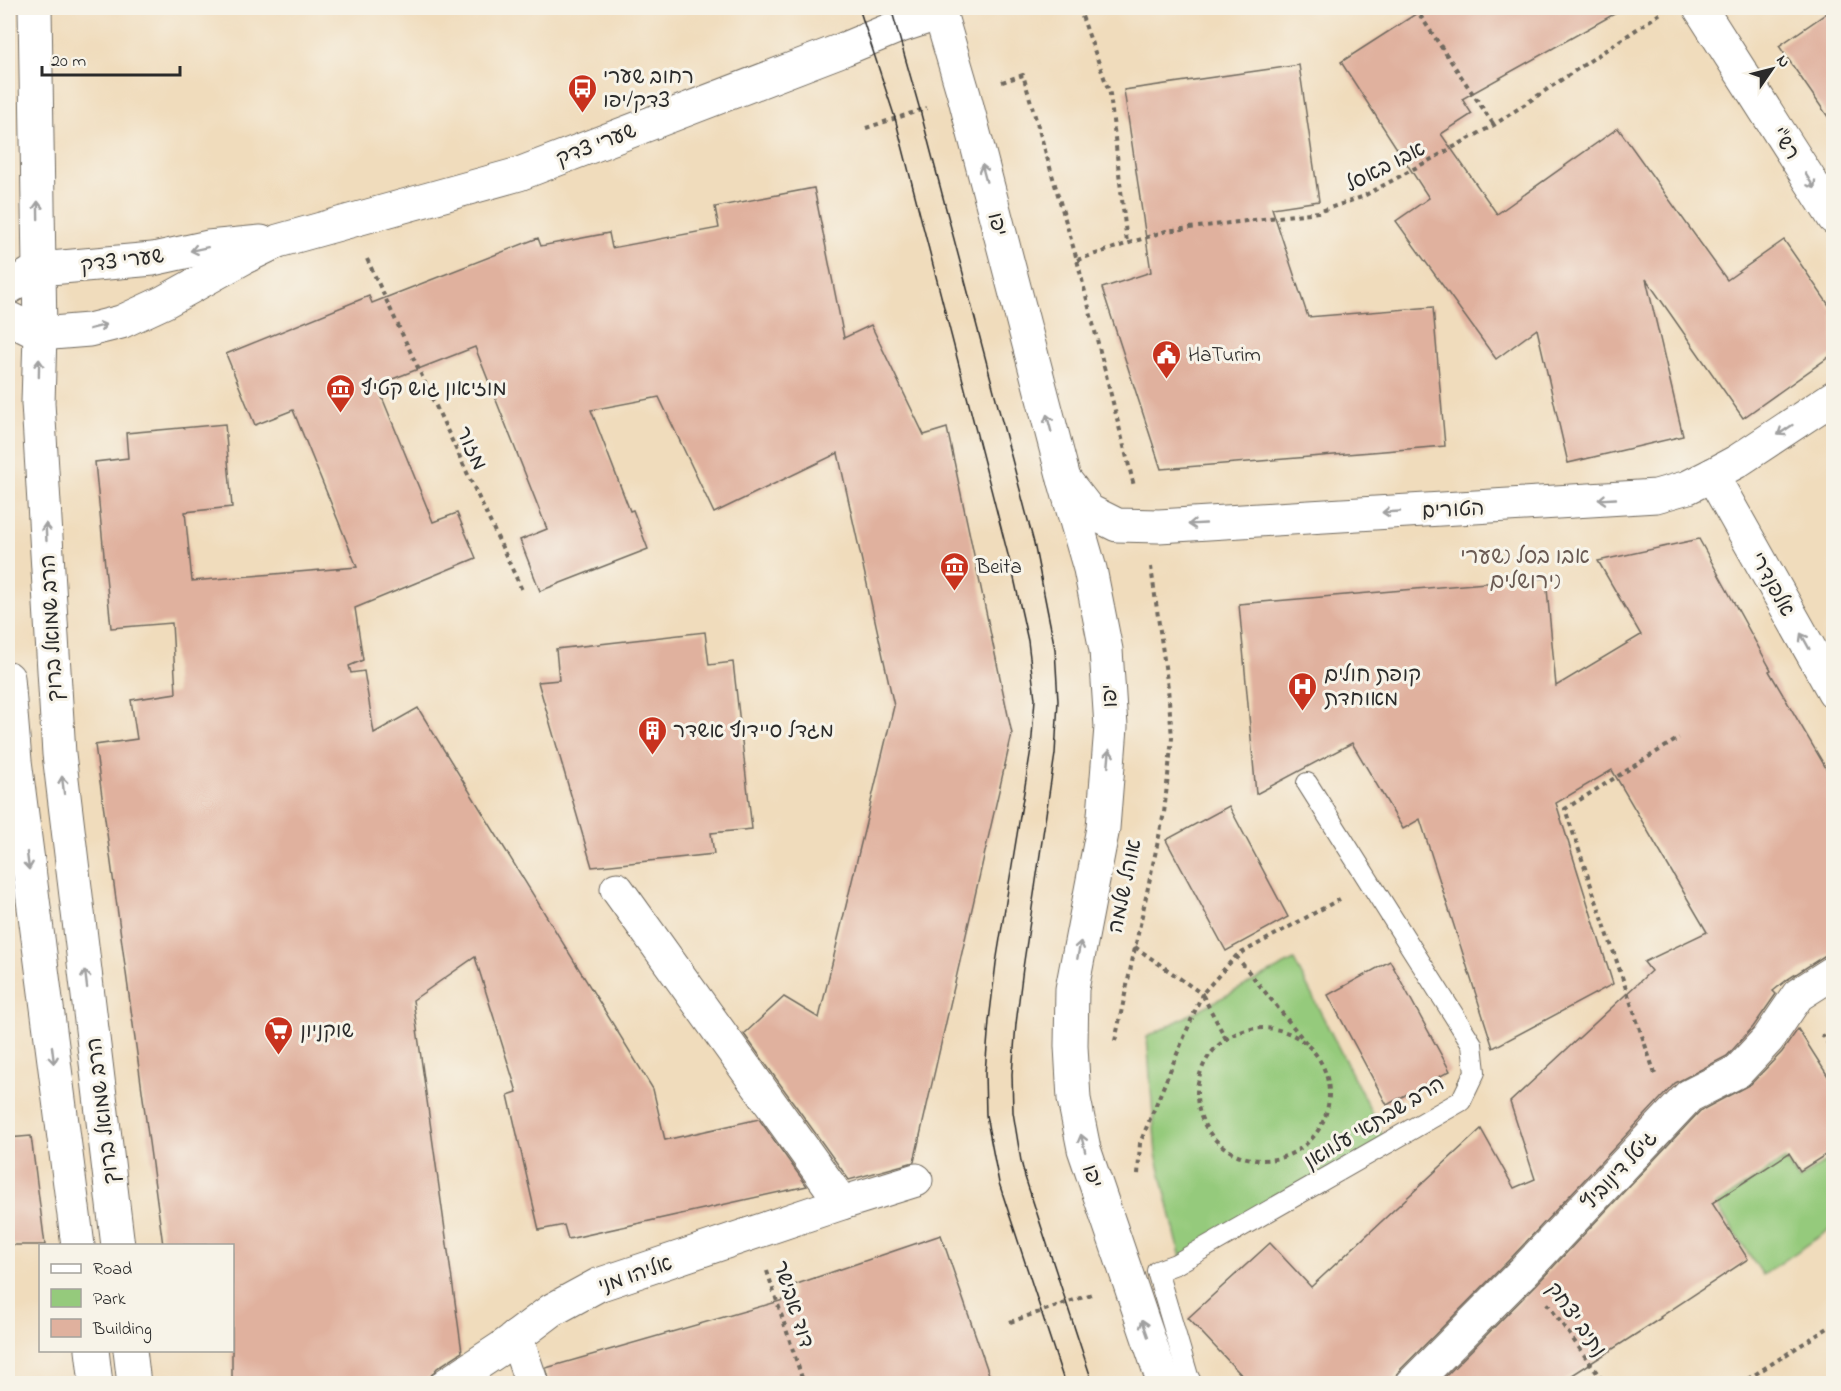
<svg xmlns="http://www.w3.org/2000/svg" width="1841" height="1391" font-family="'Indie Flower','Playpen Sans Hebrew',sans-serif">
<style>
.green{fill:#95ca7c;stroke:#607a54;stroke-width:1.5}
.building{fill:#e0b19e}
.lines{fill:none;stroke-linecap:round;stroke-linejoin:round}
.lane-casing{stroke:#70695e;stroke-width:22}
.street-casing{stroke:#70695e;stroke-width:35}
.secondary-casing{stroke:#70695e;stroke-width:35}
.path{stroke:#70695e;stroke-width:4;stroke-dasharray:4.5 4.5;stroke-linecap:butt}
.lane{stroke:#fff;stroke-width:20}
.street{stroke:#fff;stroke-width:33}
.secondary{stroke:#fff;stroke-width:33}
.tram{stroke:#2b2b2b;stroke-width:1.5}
.oneway{stroke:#a0a0a0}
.labels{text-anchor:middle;stroke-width:6;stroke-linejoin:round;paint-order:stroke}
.poi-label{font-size:21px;fill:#2b2b2b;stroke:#f7f3e8;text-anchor:start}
.street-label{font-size:21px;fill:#2b2b2b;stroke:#f7f3e8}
.neighbourhood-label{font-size:22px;fill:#6a5a53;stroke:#f7f3e8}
</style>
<rect width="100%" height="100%" fill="#f7f3e8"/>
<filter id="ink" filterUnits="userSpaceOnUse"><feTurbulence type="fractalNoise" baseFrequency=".0167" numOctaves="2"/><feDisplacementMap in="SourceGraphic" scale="12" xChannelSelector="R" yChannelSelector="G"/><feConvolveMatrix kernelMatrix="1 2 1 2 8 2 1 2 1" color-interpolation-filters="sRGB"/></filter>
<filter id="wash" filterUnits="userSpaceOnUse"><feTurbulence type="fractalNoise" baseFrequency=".008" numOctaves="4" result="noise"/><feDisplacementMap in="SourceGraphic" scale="24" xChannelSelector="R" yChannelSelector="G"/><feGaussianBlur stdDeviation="1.35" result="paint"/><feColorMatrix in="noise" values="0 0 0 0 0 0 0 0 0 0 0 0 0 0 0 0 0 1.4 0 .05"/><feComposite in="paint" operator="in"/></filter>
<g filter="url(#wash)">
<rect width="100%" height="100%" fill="#f0dcbc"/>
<g class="green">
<polygon points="1294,960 1386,1141 1181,1258 1156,1154 1147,1037"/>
<polygon points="1833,1156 1833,1229 1832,1228 1763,1275 1716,1205 1785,1159 1799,1180"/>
</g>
<g id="blocks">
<g class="building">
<polygon points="1425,8 1625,8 1462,99 1472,114 1441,134 1497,214 1618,128 1727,280 1784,240 1833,311 1833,354 1743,418 1646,279 1683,436 1568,463 1537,329 1496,359 1396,221 1429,198 1341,62"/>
<polygon points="1833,9 1833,124 1779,46"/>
<polygon points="1299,65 1319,201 1272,208 1308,317 1433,307 1445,446 1161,469 1102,288 1151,272 1124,90"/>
<polygon points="814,188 844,338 871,325 924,435 947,428 1012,734 914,1162 849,1180 744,1034 784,997 819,1018 894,706 838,453 714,513 659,397 591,410 630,511 633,510 648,549 540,591 520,540 547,529 475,347 377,385 433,522 457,513 476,558 355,608 363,660 349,666 351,673 364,671 374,733 418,708 653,1089 665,1140 759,1119 807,1186 568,1239 564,1225 539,1230 508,1095 517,1092 475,957 413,1000 462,1352 437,1368 430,1377 420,1383 232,1383 232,1245 163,1245 95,745 137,739 131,700 176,693 172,623 111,628 95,462 128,458 126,433 225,424 232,507 185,512 192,581 357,567 293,410 255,425 226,354 369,296 372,303 538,238 541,246 609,233 612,248 719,228 715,207"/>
<polygon points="1699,539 1771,670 1769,671 1833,780 1833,953 1824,956 1788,979 1773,991 1776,994 1753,1027 1727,1056 1675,1083 1511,1258 1399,1371 1394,1379 1394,1383 1249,1383 1188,1318 1270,1243 1311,1287 1481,1129 1514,1188 1535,1179 1510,1102 1651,971 1644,962 1707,932 1612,770 1556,803 1613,984 1493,1048 1420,819 1403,829 1352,743 1256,794 1239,604 1546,578 1556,686 1641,635 1598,561"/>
<polygon points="705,632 709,665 733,662 752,829 711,833 714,854 592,867 538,682 559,680 556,649"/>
<polygon points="1229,806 1288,917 1226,951 1166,840"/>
<polygon points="1390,961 1450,1071 1387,1105 1328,995"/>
<polygon points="1798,1029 1833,1084 1833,1150 1800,1171 1789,1153 1712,1203 1748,1259 1660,1317 1661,1318 1560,1383 1439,1383 1537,1284 1700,1111 1751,1084 1782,1052"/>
<polygon points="31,1136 45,1245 8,1245 8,1138"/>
<polygon points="941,1235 992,1383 550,1383 546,1368 794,1297 791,1286"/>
</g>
</g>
</g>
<g filter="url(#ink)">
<use href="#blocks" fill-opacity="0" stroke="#70695e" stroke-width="1.5"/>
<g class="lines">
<defs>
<polyline id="lane" points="1192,1384 1188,1376 1157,1271 1176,1264 1461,1101 1475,1072 1472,1044 1307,783"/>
<g id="street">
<polyline points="1712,475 1834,692"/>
<polyline points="1064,479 1090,569 1106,650 1111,727 1103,828 1072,989 1071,1046 1074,1099 1084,1149 1164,1384"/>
<polyline points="617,889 842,1203"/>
<polyline points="516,1337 532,1384"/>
<polyline points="447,1384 503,1347 552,1310 598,1285 842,1203 916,1180"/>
<polyline points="1412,1384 1524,1271 1689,1096 1738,1071 1768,1039 1798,995 1834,972"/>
</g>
<g id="secondary">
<polyline points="35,8 40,334 38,403 59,754 118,1246"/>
<polyline points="940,8 940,13 964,95 1064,479 1089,511 1117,525 1159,526 1656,496 1688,487 1712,475 1736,462 1834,397"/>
<polyline points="1700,8 1834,218"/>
<polyline points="8,288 39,269 153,259 208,247 261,242"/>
<polyline points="8,318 40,334 89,330 121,322 164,302 243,258 278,241 519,174 844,49 897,27 940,13"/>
<polyline points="8,678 15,761 78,1246"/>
<polyline points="92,1350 96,1384"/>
<polyline points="130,1350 134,1384"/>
</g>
</defs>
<use href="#lane" class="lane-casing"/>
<use href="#street" class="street-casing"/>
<use href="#secondary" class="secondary-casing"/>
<g class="path">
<polyline points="1079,8 1110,94 1127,243"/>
<polyline points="1415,8 1494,125"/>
<polyline points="1002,82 1023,75 1077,260 1134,486"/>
<polyline points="866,128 927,108"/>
<polyline points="367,259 522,590"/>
<polyline points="1077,260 1166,231 1318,212 1362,197 1494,125 1661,13"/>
<polyline points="1135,947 1202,994 1140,1143 1138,1175"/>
<polyline points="1236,956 1307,1044"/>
<circle cx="1263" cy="1094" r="66"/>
<polyline points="1822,1034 1834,1053"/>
<polyline points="1226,1039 1202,994 1236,956 1340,899"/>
<polyline points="1115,1041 1164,813 1172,738 1168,688 1151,567"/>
<polyline points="1655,1074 1565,809 1679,738"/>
<polyline points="767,1271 804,1384"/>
<polyline points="1547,1303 1605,1384"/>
<polyline points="1010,1322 1092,1294"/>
<polyline points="1740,1384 1834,1324"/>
</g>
<use href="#lane" class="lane"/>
<use href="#street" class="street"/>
<use href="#secondary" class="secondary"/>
<g class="tram">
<polyline points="859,8 895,118 1014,578 1028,641 1035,699 1031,749 996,963 989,1021 985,1073 986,1115 999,1183 1065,1384"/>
<polyline points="891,8 920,110 1034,543 1055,649 1058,701 1055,754 1023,968 1016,1024 1012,1074 1013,1112 1021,1161 1025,1177 1093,1384"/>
</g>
</g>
<defs><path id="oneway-shaft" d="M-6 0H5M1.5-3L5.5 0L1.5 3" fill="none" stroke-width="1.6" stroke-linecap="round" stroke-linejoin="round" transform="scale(1.5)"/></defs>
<g class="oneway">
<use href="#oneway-shaft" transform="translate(984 173) rotate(-105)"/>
<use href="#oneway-shaft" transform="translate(1810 181) rotate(58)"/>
<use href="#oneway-shaft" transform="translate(38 210) rotate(-91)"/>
<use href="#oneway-shaft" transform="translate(199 249) rotate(168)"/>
<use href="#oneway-shaft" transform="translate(98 327) rotate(-14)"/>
<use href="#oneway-shaft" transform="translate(39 368) rotate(-89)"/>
<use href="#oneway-shaft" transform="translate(1049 423) rotate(-105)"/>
<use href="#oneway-shaft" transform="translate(1785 430) rotate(146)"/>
<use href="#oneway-shaft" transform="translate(1607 499) rotate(177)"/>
<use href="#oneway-shaft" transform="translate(1391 512) rotate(177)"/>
<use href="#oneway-shaft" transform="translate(1197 524) rotate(177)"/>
<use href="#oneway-shaft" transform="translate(46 532) rotate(-93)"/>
<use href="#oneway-shaft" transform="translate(1805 641) rotate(-119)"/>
<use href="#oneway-shaft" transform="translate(1109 758) rotate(-85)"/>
<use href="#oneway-shaft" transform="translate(63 785) rotate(-97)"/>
<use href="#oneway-shaft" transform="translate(28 861) rotate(83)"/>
<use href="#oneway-shaft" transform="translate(1079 950) rotate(-79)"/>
<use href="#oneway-shaft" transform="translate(86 979) rotate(-97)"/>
<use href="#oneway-shaft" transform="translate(53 1055) rotate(83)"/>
<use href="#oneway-shaft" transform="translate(1083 1143) rotate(-104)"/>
<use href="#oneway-shaft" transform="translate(1145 1328) rotate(-109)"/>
</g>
</g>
<defs>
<symbol id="bus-pin" viewBox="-11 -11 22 30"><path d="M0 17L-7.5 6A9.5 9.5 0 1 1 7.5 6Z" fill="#c8321e" stroke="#f7f3e8"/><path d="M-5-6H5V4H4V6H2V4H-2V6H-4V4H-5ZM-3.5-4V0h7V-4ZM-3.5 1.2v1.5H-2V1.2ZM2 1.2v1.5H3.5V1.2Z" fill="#fff"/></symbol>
<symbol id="civic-pin" viewBox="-11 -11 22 30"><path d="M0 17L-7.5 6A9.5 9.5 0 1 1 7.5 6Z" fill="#c8321e" stroke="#f7f3e8"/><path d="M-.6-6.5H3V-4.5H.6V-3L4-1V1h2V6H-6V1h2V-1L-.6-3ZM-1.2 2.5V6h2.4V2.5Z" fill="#fff"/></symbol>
<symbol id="museum-pin" viewBox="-11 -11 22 30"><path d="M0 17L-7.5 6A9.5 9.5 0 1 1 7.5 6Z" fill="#c8321e" stroke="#f7f3e8"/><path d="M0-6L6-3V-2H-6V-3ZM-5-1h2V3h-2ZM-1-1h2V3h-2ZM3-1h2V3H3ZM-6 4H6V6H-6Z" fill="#fff"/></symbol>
<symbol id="hospital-pin" viewBox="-11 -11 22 30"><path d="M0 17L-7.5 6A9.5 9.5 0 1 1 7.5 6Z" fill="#c8321e" stroke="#f7f3e8"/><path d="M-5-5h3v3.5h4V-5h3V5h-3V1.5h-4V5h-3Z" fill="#fff"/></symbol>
<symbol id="building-pin" viewBox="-11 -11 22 30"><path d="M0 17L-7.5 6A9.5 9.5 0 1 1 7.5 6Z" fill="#c8321e" stroke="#f7f3e8"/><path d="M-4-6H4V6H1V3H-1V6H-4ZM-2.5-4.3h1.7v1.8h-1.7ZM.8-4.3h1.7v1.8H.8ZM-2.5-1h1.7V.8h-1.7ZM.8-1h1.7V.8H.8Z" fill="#fff"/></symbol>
<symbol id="supermarket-pin" viewBox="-11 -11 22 30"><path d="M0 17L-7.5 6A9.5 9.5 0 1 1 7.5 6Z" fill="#c8321e" stroke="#f7f3e8"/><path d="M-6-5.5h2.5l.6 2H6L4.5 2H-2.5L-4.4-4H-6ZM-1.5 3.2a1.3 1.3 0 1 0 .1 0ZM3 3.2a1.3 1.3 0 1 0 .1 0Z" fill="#fff"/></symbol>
</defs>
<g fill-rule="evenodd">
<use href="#bus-pin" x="566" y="72" width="33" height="45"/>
<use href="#civic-pin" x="1150" y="338" width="33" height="45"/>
<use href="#museum-pin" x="324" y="372" width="33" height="45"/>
<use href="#museum-pin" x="938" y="550" width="33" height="45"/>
<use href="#hospital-pin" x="1286" y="670" width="33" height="45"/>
<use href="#building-pin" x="636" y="714" width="33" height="45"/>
<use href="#supermarket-pin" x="262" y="1014" width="33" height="45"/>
</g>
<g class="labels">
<g class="poi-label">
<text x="603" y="83">רחוב שערי<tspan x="603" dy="24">צדק/יפו</tspan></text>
<text x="1188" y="361">HaTurim</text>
<text x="361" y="395">מוזיאון גוש קטיף</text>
<text x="976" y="573">Beita</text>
<text x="1324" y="681">קופת חולים<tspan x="1324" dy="24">מאוחדת</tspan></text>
<text x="673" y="737">מגדל סיידוף אשדר</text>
<text x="300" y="1037">שוקניון</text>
</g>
<g class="street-label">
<text transform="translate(1786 143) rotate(58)" y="7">רש"י</text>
<text transform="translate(596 144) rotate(-21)" y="7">שערי צדק</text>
<text transform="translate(1385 166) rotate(-27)" y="7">אבו באסל</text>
<text transform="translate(998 224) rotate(75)" y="7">יפו</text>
<text transform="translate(122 260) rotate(-7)" y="7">שערי צדק</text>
<text transform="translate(472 448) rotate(65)" y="7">מזור</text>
<text transform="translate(1453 509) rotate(-3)" y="7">הטורים</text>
<text transform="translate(1773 584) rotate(61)" y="7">אלפנדרי</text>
<text transform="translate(51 628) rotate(-93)" y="7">הרב שמואל ברוך</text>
<text transform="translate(1109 696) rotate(-94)" y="7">יפו</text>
<text transform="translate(1124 886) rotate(-78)" y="7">אוהל שלמה</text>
<text transform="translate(102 1111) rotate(-97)" y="7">הרב שמואל ברוך</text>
<text transform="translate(1374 1122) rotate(-31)" y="7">הרב שבתאי עלוואן</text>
<text transform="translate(1619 1170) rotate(-47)" y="7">גיטל דינוביץ</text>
<text transform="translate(1093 1176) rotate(71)" y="7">יפו</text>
<text transform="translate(635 1274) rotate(-19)" y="7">אליהו מני</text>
<text transform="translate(794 1304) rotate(72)" y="7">דוד אבישר</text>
<text transform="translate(1577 1319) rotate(54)" y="7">נתיב יצחק</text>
</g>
<g class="neighbourhood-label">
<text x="1525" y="563">אבו בסל (שערי<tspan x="1525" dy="25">ירושלים)</tspan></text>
</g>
</g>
<rect width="1841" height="1391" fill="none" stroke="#f7f3e8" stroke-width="30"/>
<rect x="39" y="1244" width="195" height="108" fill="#f7f3e8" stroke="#a5a39c" stroke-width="1.5"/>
<rect x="51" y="1264" width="30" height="9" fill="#ffffff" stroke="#a5a39c" stroke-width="1.5"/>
<text x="93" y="1274" font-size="18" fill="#2b2b2b">Road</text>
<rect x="51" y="1289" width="30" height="18" fill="#95ca7c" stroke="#a5a39c" stroke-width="1.5"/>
<text x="93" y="1304" font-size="18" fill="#2b2b2b">Park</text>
<rect x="51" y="1319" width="30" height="18" fill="#e0b19e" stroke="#a5a39c" stroke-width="1.5"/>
<text x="93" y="1334" font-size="18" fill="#2b2b2b">Building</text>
<g transform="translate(1772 69) rotate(55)" stroke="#f7f3e8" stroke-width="4.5" paint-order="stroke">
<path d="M0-4.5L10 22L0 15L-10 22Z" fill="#2b2b2b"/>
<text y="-9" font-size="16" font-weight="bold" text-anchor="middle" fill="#2b2b2b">N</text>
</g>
<path d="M42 66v9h138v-9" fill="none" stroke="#2b2b2b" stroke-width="3"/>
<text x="51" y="66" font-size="18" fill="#2b2b2b" stroke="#f7f3e8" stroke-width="4.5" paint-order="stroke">20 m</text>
</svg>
